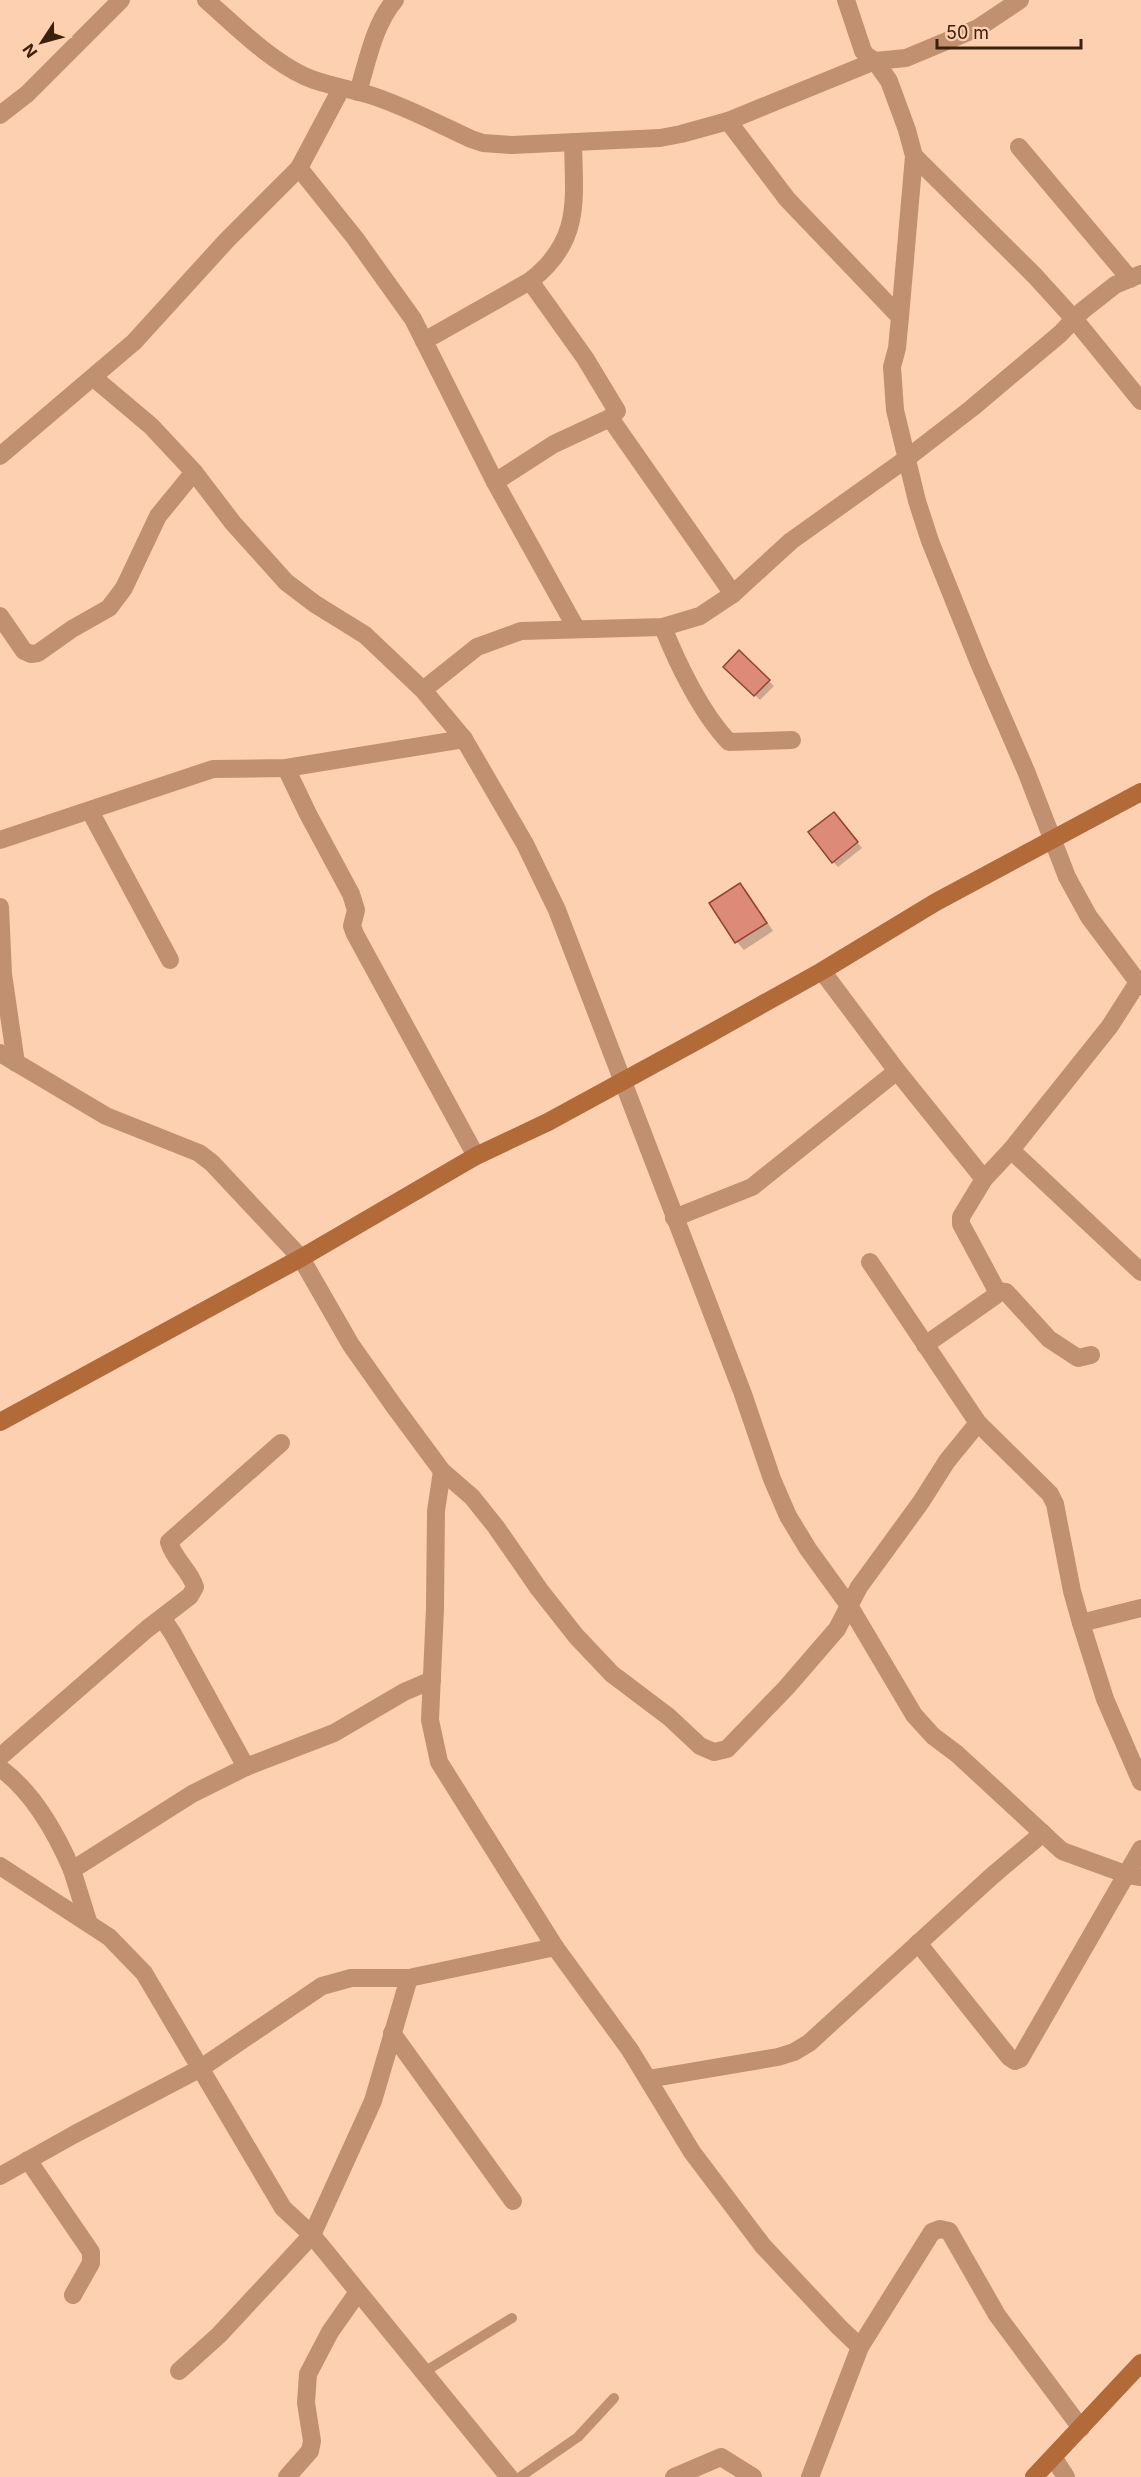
<svg xmlns="http://www.w3.org/2000/svg" width="1141" height="2477" font-family="Inter,sans-serif">
<style>
.shadow{fill:#0003}
.building{fill:#dd8b78;stroke:#904331;stroke-width:1.5}
.lines{fill:none;stroke-linecap:round;stroke-linejoin:round}
.lane{stroke:#c19071;stroke-width:10}
.street{stroke:#c19071;stroke-width:18}
.secondary{stroke:#b16a38;stroke-width:18}
</style>
<rect width="100%" height="100%" fill="#fed0b2"/>
<g class="shadow">
<polygon points="739,652 774,686 760,700 726,667"/>
<polygon points="838,819 862,848 838,867 833,862"/>
<polygon points="740,885 748,893 773,931 744,950 737,942 711,904"/>
</g>
<g class="building">
<polygon points="739,650 770,680 754,696 723,667"/>
<polygon points="834,812 858,842 832,863 808,832"/>
<polygon points="740,883 767,923 735,943 709,903"/>
</g>
<g class="lines">
<g class="lane">
<polyline points="424,2372 512,2318"/>
<polyline points="520,2477 578,2437 614,2398"/>
</g>
<g class="street">
<path d="M 206,0 C 237,27 267,58 304,76 C 326,86 348,88 370,95 C 405,106 438,124 471,139 L 483,143 L 512,145 L 660,138 L 681,134 L 728,121 L 875,61 L 906,58 L 978,28 L 1020,0"/>
<polyline points="846,0 863,51 867,56 875,61 889,81 907,130 914,156 900,317 897,348 892,367 895,410 917,501 930,541 979,663 1026,771 1067,877 1089,917 1141,986"/>
<path d="M 358,92 C 367,63 374,24 395,0"/>
<polyline points="0,115 27,94 121,0"/>
<polyline points="728,121 787,199 900,317"/>
<polyline points="1019,147 1130,279"/>
<polyline points="914,156 1035,276 1075,320 1141,401"/>
<polyline points="299,168 355,238 413,319 495,482 576,628"/>
<path d="M 424,341 L 530,281 C 582,241 574,200 573,142"/>
<polyline points="94,378 151,426 194,472 233,523 286,582 315,604 365,635 423,690 464,739 525,844 557,910 743,1394 772,1479 788,1516 808,1549 850,1607 914,1715 933,1736 957,1754 1062,1851 1128,1875 1141,1877"/>
<polyline points="610,418 733,594"/>
<polyline points="0,456 134,342 227,240 299,168 341,89"/>
<polyline points="495,482 554,444 610,418 617,411 585,358 530,281"/>
<polyline points="0,616 24,651 31,654 38,653 72,629 109,608 124,588 158,516 194,472"/>
<path d="M 663,627 C 677,663 702,714 729,742 L 792,740"/>
<polyline points="423,690 477,647 521,631 663,627 700,616 733,594 791,541 906,459 972,408 1060,334 1082,311 1115,285 1141,274"/>
<polyline points="286,768 308,814 351,894 356,910 352,926 355,934 476,1156"/>
<polyline points="90,811 170,960"/>
<polyline points="0,840 213,769 286,768 464,739"/>
<polyline points="0,907 3,974 16,1063"/>
<polyline points="822,971 897,1071 984,1179"/>
<polyline points="0,1053 106,1116 199,1153 212,1163 301,1258 351,1345 394,1406 442,1471 472,1497 496,1527 539,1589 576,1636 612,1674 669,1717 700,1746 714,1752 727,1749 786,1688 837,1629 859,1587 921,1502 947,1461 978,1423"/>
<polyline points="1011,1150 1141,1272"/>
<polyline points="674,1218 752,1187 897,1071"/>
<polyline points="870,1262 978,1423 1050,1494 1055,1504 1072,1591 1081,1623 1105,1699 1141,1782"/>
<polyline points="997,1291 961,1224 961,1217 984,1179 1011,1150 1110,1026 1138,982"/>
<polyline points="997,1291 1006,1292 1049,1339 1078,1358 1091,1355"/>
<polyline points="925,1345 995,1296 997,1291"/>
<polyline points="442,1471 436,1511 435,1608 430,1720 439,1762 555,1947 630,2050 692,2152 763,2246 839,2327 860,2347"/>
<polyline points="163,1619 173,1634 246,1767"/>
<polyline points="1081,1623 1141,1608"/>
<path d="M 0,1757 L 147,1629 L 190,1596 L 195,1587 C 190,1570 174,1560 169,1542 L 281,1443"/>
<path d="M 0,1768 C 33,1792 56,1833 72,1870"/>
<polyline points="0,1866 109,1937 144,1973 283,2208 312,2235 509,2477"/>
<polyline points="88,1921 72,1870 192,1794 246,1767 334,1733 404,1692 432,1680"/>
<polyline points="918,1943 1009,2057 1015,2061 1020,2059 1141,1849"/>
<polyline points="392,2033 513,2201"/>
<polyline points="648,2079 778,2057 794,2052 809,2043 992,1876 1043,1833"/>
<polyline points="28,2160 91,2252 91,2263 73,2295"/>
<polyline points="0,2176 75,2134 201,2068 322,1986 351,1978 409,1978 555,1947"/>
<polyline points="179,2371 219,2335 312,2235 373,2101 409,1978"/>
<polyline points="1053,2457 1066,2477"/>
<polyline points="287,2477 310,2451 312,2441 306,2403 308,2374 330,2332 358,2292"/>
<polyline points="674,2477 721,2457 753,2477"/>
<polyline points="810,2477 860,2347 932,2232 940,2229 949,2231 997,2315 1081,2428"/>
</g>
<g class="secondary">
<polyline points="0,1422 301,1258 476,1156 548,1122 702,1038 822,971 936,902 1141,792"/>
<polyline points="1034,2477 1141,2363"/>
</g>
</g>
<g transform="translate(42 42) rotate(234)" stroke="#fed0b2" stroke-width="4.5" paint-order="stroke">
<path d="M0-4.5L10 22L0 15L-10 22Z" fill="#3c200b"/>
<text y="-9" font-size="16" font-weight="bold" text-anchor="middle" fill="#3c200b">N</text>
</g>
<path d="M937 39v9h144v-9" fill="none" stroke="#3c200b" stroke-width="3"/>
<text x="946" y="39" font-size="18" fill="#3c200b" stroke="#fed0b2" stroke-width="4.5" paint-order="stroke">50 m</text>
</svg>
